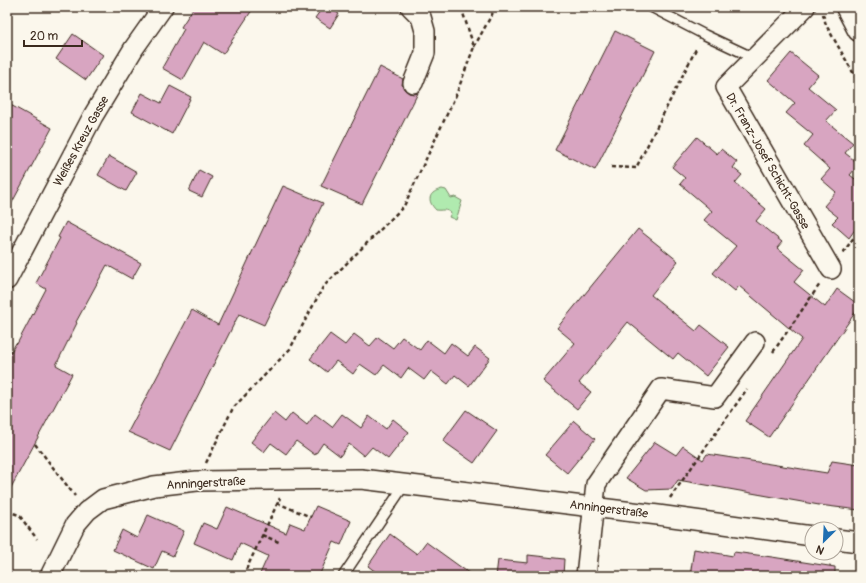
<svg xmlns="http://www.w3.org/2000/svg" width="866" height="583" font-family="Pangolin,sans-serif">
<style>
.green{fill:#b0eaaf;stroke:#768a66}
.building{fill:#d8a5c1;stroke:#3b2a1e}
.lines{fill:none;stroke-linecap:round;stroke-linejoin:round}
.lane-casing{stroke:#3b2a1e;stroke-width:12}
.street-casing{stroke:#3b2a1e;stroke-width:22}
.secondary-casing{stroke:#3b2a1e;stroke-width:25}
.path{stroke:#3b2a1e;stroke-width:2.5;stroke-dasharray:4 3;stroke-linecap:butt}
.lane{stroke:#fbf7ec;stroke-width:9}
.street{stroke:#fbf7ec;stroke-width:19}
.secondary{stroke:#fbf7ec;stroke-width:22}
.labels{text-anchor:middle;stroke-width:3;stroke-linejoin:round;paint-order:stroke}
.street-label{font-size:12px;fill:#3b2a1e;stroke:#fbf7ec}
</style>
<rect width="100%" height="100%" fill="#fbf7ec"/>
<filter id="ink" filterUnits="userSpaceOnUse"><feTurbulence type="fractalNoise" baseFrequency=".025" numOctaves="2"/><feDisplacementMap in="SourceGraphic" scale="8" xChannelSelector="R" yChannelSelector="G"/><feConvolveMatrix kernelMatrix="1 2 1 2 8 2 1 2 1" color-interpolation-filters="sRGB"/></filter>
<g filter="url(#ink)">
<path class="green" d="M 442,189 L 446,190 L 451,198 L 455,197 L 462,201 L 456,220 L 449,217 L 451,213 C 445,208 442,211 436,210 C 426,200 429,192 442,189 Z"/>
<g class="building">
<polygon points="194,7 254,7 223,54 204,42 183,80 162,68 184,29 181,27"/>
<polygon points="323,7 328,7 339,14 330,28 315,18"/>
<polygon points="615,31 655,51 595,170 555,150"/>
<polygon points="73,34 103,55 86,80 56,59"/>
<polygon points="791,53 818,75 808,87 836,110 826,121 853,143 845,153 859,164 850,175 859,182 859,224 849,238 832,223 838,217 824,206 836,192 821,179 830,169 804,146 813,135 786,113 795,103 768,80"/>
<polygon points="380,67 403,79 402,85 404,89 409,93 414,94 418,93 362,204 321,186"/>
<polygon points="170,86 191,97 172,134 132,112 142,93 161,103"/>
<polygon points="7,103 52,128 7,212"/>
<polygon points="697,137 717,154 721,149 737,162 733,168 742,175 735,183 766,209 756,221 782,242 777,248 804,270 794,282 825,307 837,289 859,305 859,307 769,437 745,421 802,339 739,286 735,291 713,273 736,246 704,220 712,211 680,184 685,178 672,167"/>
<polygon points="109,156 137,172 126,191 98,175"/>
<polygon points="199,170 212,177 202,197 189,191"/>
<polygon points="283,186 323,203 264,325 239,314 170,451 128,432 192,310 218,325"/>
<polygon points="66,222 141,263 132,279 107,265 76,322 77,323 56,365 72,374 7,495 7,359 16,343 17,344 46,289 36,283 60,238 58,237"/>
<polygon points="638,229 678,261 651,295 696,331 701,325 729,347 706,376 678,353 673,359 628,322 579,383 591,392 577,409 543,381 575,343 557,328"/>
<polygon points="330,334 345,345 354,334 370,346 378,337 393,348 402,337 420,350 427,340 444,353 451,343 468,356 475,347 490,358 469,386 455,375 448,384 431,371 424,380 408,368 401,378 384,365 376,375 360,364 353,374 336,361 327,372 310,359"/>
<polygon points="466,410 497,431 474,463 443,441"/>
<polygon points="274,413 285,422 292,413 307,425 315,414 332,427 342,414 361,428 369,416 386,429 393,419 409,432 388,459 372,447 364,456 349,444 340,456 323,443 315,455 296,441 286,454 271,443 264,452 251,442"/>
<polygon points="574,421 595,439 567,473 545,455"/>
<polygon points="655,442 676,455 683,446 703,460 707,454 827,473 832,461 859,465 859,510 819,505 678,480 672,489 646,490 626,478"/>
<polygon points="316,506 351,521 341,545 334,542 319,576 259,576 268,556 240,543 233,560 194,543 203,523 217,529 227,507 286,533 290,523 305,529"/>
<polygon points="148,515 184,531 173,556 162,551 154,569 113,550 122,530 137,538"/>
<polygon points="390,534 417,554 426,542 473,576 381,576 368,566"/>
<polygon points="694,549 733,556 734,552 772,557 835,567 835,576 690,576"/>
<polygon points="528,555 564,559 563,576 496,576 498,560 528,563"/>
</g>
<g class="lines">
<defs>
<g id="lane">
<polyline points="651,7 705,35 754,58"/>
<polyline points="343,576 405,484"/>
</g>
<g id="street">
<polyline points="411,7 421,17 425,31 425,53 413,83"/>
<polyline points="805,7 726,87 831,269"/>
<polyline points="7,280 93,116 134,48 163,7"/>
<polyline points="836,539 859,542"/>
<polyline points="50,576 75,525 87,511 103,499 154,486 197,481 361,479 658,515 812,536"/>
<polyline points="586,576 596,484 661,389 715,397 755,342"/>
</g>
<polyline id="secondary" points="847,7 859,30"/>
</defs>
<use href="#lane" class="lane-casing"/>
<use href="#street" class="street-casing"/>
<use href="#secondary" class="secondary-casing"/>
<g class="path">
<polyline points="823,14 826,25 859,83"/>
<polyline points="474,47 496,7"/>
<polyline points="611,167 636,168 697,47"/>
<polyline points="843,253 859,230"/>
<polyline points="773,352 820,284"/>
<polyline points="35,444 75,496"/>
<polyline points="206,463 233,408 290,349 323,287 404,206 456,95 474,47 461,7"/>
<polyline points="670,498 747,389"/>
<polyline points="277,503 311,517"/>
<polyline points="7,511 19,515 37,539"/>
<polyline points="262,535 281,543"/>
<polyline points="243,576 280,498"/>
</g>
<use href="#lane" class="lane"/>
<use href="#street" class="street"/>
<use href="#secondary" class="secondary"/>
</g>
</g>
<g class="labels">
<g class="street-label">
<text transform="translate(81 141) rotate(-61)" y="4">Weißes Kreuz Gasse</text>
<text transform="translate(768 161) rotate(60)" y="4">Dr. Franz-Josef Schicht-Gasse</text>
<text transform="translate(206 483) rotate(-3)" y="4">Anningerstraße</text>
<text transform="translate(609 509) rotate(7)" y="4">Anningerstraße</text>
</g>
</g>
<rect width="866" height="583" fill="none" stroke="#fbf7ec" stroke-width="24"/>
<rect x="12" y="12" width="842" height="559" fill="none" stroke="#3b2a1e" stroke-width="1.5" filter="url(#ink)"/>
<g transform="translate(824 541) rotate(204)"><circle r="19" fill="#fbf7ec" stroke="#aea59a"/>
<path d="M0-3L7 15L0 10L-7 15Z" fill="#1f6fb2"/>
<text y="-6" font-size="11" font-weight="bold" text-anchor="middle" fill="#3b2a1e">N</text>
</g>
<path d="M24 40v6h58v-6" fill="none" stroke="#3b2a1e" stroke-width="2"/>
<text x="30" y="40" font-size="12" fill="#3b2a1e" stroke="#fbf7ec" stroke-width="3" paint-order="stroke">20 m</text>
</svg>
